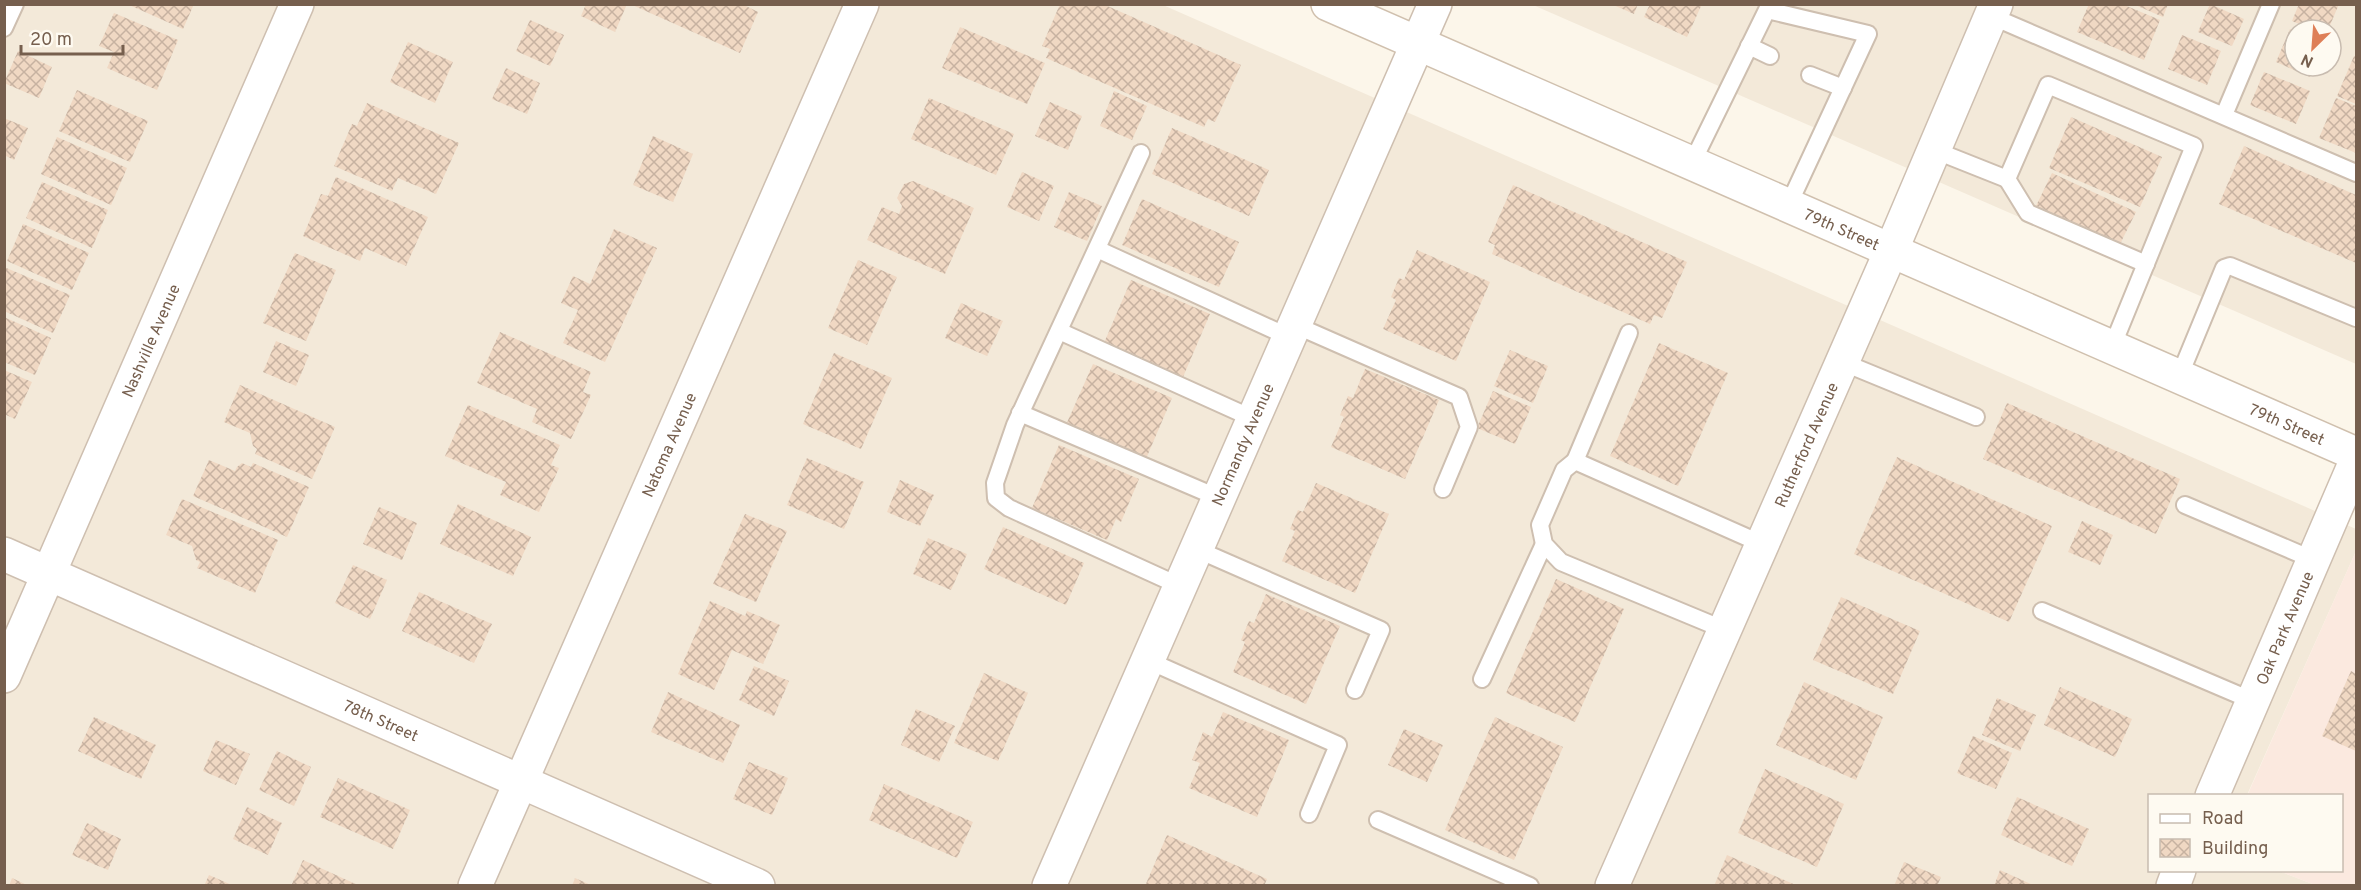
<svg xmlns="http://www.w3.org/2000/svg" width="2361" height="890" font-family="Overpass,sans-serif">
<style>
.residential{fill:#f3e9d9;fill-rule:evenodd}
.commercial{fill:#fbe9df}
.building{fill:url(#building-cross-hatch)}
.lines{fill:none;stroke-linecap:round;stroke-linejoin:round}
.lane-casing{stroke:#cebfb0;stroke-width:20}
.street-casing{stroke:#cebfb0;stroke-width:36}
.secondary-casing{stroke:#d0c0ae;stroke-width:36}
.lane{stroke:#fff;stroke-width:16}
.street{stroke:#fff;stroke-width:33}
.secondary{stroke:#fff;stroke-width:33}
.labels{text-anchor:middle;stroke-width:5;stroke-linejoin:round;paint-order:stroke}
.street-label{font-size:16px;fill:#765f4e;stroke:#fefaf1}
</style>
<defs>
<pattern id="building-cross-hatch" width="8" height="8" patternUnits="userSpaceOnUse" patternTransform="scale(1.5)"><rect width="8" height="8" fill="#f0d8c3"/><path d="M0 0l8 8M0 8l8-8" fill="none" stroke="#c7b2a1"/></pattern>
</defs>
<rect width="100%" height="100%" fill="#fcf6ea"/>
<g class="residential">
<polygon points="5,5 1163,5 2356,529 2356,551 2247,795 2150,796 2150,870 2279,871 2315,885 5,886"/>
<path d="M 1533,5 L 2356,5 L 2356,364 ZM 2295,30 L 2331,30 L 2331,66 L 2295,66 Z"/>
</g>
<polygon class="commercial" points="2356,551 2356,885 2315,885 2279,871 2342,870 2342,796 2247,796"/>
<g class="building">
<polygon points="127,4 194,4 183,29"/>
<polygon points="586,4 627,4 615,32 581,16"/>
<polygon points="630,4 742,4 758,12 740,53"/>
<polygon points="1060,4 1103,4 1241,65 1215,122 1208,119 1204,127 1046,58 1050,49 1042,46"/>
<polygon points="1611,4 1638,4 1634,14"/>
<polygon points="1650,4 1702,4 1687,37 1644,17"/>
<polygon points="2089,4 2122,4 2160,20 2144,60 2077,32"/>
<polygon points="2133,4 2168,4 2163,17"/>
<polygon points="2210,4 2244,19 2232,46 2198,32"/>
<polygon points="2299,4 2339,4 2328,30 2313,30 2292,21"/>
<polygon points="114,13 178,40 157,90 107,68 114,52 99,46"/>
<polygon points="530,20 564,35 550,66 516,51"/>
<polygon points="960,27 1045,63 1027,104 942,68"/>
<polygon points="2290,29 2295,31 2295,66 2314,66 2310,77 2276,62"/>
<polygon points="2182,35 2221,51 2207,85 2168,69"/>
<polygon points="408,42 453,62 435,103 390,82"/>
<polygon points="18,51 52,67 39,98 4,83"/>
<polygon points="2354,56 2356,57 2356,104 2337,96"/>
<polygon points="506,68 540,83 527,114 492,99"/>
<polygon points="2264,72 2310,91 2296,124 2250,105"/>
<polygon points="77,90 148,121 130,162 59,131"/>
<polygon points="1114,91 1147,106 1132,140 1100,126"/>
<polygon points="929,98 1014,134 996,175 911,139"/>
<polygon points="2336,98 2356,106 2356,153 2319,138"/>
<polygon points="1050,102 1082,116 1068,150 1035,136"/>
<polygon points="367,103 459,143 436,194 398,178 392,191 334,166 352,124 357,126"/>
<polygon points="2071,117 2162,157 2140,207 2049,168"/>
<polygon points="4,118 28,128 14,160 4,155"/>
<polygon points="1172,128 1269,170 1249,216 1152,174"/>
<polygon points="653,136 693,154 673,202 633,185"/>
<polygon points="57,137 127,168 111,205 41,174"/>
<polygon points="2244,146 2356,195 2356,263 2219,204"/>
<polygon points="1022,172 1054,186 1039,221 1007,207"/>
<polygon points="2052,173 2136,212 2120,244 2036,206"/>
<polygon points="336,177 428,217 406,266 365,248 360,261 303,236 321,194 328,196"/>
<polygon points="913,181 974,208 945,274 867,240 882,207 899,214 902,206 897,198 904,184"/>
<polygon points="42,182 108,210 92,248 26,218"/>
<polygon points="1513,185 1687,262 1662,318 1654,315 1650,324 1492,254 1495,245 1488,242"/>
<polygon points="1069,192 1102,206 1087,241 1054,227"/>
<polygon points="1142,199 1239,242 1219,287 1122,245"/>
<polygon points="23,224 89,253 72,290 7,261"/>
<polygon points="614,229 657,248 605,362 563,343 578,310 561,303 573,276 590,284"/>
<polygon points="1417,250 1490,282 1456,361 1383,329 1396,300 1391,297 1399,278 1404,280"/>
<polygon points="295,253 336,270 306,341 263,323"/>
<polygon points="858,260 897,277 867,345 828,328"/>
<polygon points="4,267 70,295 53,333 4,311"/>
<polygon points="1131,280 1210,314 1183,377 1104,343"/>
<polygon points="961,303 1003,321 987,356 945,338"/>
<polygon points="4,317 51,338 35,375 4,362"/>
<polygon points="500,332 591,372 583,392 591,395 571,439 532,422 537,409 477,383"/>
<polygon points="276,341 309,355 296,386 263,372"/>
<polygon points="1659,343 1728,373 1678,486 1610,456"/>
<polygon points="1510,350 1548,366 1533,403 1494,386"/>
<polygon points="834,353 892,378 861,449 803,424"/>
<polygon points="1093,364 1172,398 1145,461 1065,427"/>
<polygon points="1365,369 1439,400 1405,479 1331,447 1344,417 1340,415 1348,396 1353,398"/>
<polygon points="4,370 32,382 15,419 4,414"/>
<polygon points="240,385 335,427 312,479 255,454 257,449 253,446 250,433 224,422"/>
<polygon points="1493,391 1531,407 1515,444 1477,428"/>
<polygon points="2007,403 2180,479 2156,534 1983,459"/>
<polygon points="468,405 560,445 551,465 559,468 539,512 500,495 506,482 445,456"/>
<polygon points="1059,445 1139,479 1121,522 1116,519 1107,540 1032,508"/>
<polygon points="1897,457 2052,526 2009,622 1854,554"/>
<polygon points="807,458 864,482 844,529 787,505"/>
<polygon points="209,460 235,471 237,467 242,463 251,467 253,463 309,487 287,537 193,496"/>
<polygon points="900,480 934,495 920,526 887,512"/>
<polygon points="1316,483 1389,514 1355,593 1282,561 1295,531 1290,529 1298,510 1303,512"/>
<polygon points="182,499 278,540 255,593 197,568 200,562 196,560 192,546 166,535"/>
<polygon points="458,504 531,537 513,576 440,544"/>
<polygon points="379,507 417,523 402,560 363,544"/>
<polygon points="745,514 787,531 756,602 713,584"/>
<polygon points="2082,521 2113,535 2100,565 2068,552"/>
<polygon points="1003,527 1084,563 1066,605 984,569"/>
<polygon points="928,538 967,554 951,590 913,574"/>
<polygon points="353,565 387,580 370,619 335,603"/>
<polygon points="1556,579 1624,609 1575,722 1506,693"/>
<polygon points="419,592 492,624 474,663 402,631"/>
<polygon points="1266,594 1340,626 1306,704 1233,672 1245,642 1241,640 1249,621 1254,623"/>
<polygon points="1841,597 1920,631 1893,694 1813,660"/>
<polygon points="710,601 745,616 747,611 780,625 763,664 732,650 714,690 678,674"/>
<polygon points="754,666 789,681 774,716 739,700"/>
<polygon points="2351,671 2356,674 2356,751 2322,736"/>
<polygon points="984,673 1028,693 998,761 954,743"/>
<polygon points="1804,682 1883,717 1856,780 1776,745"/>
<polygon points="2060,687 2132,719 2115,757 2044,725"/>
<polygon points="668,692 740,725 723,763 651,732"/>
<polygon points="1997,698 2036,715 2020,751 1982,735"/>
<polygon points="916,709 955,726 939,762 901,745"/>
<polygon points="1223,712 1289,740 1257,817 1189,788 1200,763 1192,760 1203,732 1212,737"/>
<polygon points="94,717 156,745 141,779 78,751"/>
<polygon points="1495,717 1563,747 1514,860 1445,830"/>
<polygon points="1404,729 1443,745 1427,782 1388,765"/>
<polygon points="1973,736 2012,753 1996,789 1957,773"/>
<polygon points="216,740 250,754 236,785 203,771"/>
<polygon points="277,751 311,767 294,806 259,790"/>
<polygon points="749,762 788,778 772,815 733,799"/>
<polygon points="1765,769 1844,804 1817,867 1738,833"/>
<polygon points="338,778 410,810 393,849 320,817"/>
<polygon points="884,784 973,822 957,858 869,820"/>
<polygon points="2017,797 2089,829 2072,866 2001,835"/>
<polygon points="247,807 282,823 268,855 233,839"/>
<polygon points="87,823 121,839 108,870 72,855"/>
<polygon points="1167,835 1267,879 1264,886 1145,886"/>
<polygon points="1727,855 1798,886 1714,886"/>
<polygon points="303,860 360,886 291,886"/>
<polygon points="1904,862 1941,877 1937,886 1894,886"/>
<polygon points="2000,870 2035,886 1994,886"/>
<polygon points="209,875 234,886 204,886"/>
<polygon points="12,878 29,886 9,886"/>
<polygon points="575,878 593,886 572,886"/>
</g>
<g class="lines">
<defs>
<g id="lane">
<polyline points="1991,16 2356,173"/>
<polyline points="4,28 15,4"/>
<polyline points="1749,46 1770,56"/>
<polyline points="1810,75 1843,88"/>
<polyline points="2224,115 2271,4"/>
<polyline points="1934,150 2007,179 2048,85 2194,146 2112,347"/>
<polyline points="1141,153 1015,425 995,483 996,498 1009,508 1180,586"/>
<polyline points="1692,163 1767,10 1868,34 1788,206"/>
<polyline points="2007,179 2028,213 2146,264"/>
<polyline points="1097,249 1289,337"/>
<polyline points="1295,325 1459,397 1469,427 1443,489"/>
<polyline points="1059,331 1254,419"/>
<polyline points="1842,362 1976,417"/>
<polyline points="2179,377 2224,268 2230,266 2356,318"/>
<polyline points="1020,413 1219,498"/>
<polyline points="1575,461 1629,333"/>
<polyline points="2185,505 2314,560"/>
<polyline points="1196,549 1381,630 1355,690"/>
<polyline points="2042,611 2253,701"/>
<polyline points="1725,630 1561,562 1544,544 1540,525 1564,470 1575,461 1762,544"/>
<polyline points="1147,660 1338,745 1309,814"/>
<polyline points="1482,679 1544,544"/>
<polyline points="1378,820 1530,886"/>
</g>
<g id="street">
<path id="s1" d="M 4,554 L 758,886"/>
<path id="s2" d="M 4,676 L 297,4"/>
<path id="s3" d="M 2212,796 L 2356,461"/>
<path id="s4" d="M 475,886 L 862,4"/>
<path id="s5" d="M 1049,886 L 1435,4"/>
<path id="s6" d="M 1612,886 L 1891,251 L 1996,4"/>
<polyline points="2173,886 2179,870"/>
</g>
<g id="secondary">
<path id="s7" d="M 1328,4 L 2356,454"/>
</g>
</defs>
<use href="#lane" class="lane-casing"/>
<use href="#street" class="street-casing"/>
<use href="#secondary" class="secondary-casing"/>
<use href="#lane" class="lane"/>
<use href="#street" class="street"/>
<use href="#secondary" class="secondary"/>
</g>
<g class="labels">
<g class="street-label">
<text dy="6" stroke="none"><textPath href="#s7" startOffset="561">79th Street</textPath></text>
<text dy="6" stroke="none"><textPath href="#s2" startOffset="366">Nashville Avenue</textPath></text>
<text dy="6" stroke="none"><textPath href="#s7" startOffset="1047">79th Street</textPath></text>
<text dy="6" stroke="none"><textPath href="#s4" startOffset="482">Natoma Avenue</textPath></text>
<text dy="6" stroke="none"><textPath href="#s5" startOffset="482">Normandy Avenue</textPath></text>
<text dy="6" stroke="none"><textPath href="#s6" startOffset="482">Rutherford Avenue</textPath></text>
<text dy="6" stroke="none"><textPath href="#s3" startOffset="183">Oak Park Avenue</textPath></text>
<text dy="6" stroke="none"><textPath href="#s1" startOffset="412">78th Street</textPath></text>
</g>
</g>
<rect width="2361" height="890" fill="none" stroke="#765f4e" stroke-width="12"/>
<rect x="2148" y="794" width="195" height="78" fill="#fefaf1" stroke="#c8bcb0" stroke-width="1.5"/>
<rect x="2160" y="814" width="30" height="9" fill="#ffffff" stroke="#c8bcb0" stroke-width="1.5"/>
<text x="2202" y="824" font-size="18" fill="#765f4e">Road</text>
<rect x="2160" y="839" width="30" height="18" fill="url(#building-cross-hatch)" stroke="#c8bcb0" stroke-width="1.5"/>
<text x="2202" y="854" font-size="18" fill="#765f4e">Building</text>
<g transform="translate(2313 48) rotate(205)"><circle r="28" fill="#fefaf1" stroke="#c8bcb0" stroke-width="1.5"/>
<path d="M0-4.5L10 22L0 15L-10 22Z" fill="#de7f57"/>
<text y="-9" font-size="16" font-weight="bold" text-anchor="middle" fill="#765f4e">N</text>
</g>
<path d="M21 45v9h102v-9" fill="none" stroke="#765f4e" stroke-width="3"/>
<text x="30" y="45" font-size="18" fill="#765f4e" stroke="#fefaf1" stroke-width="4.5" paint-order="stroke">20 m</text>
</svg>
